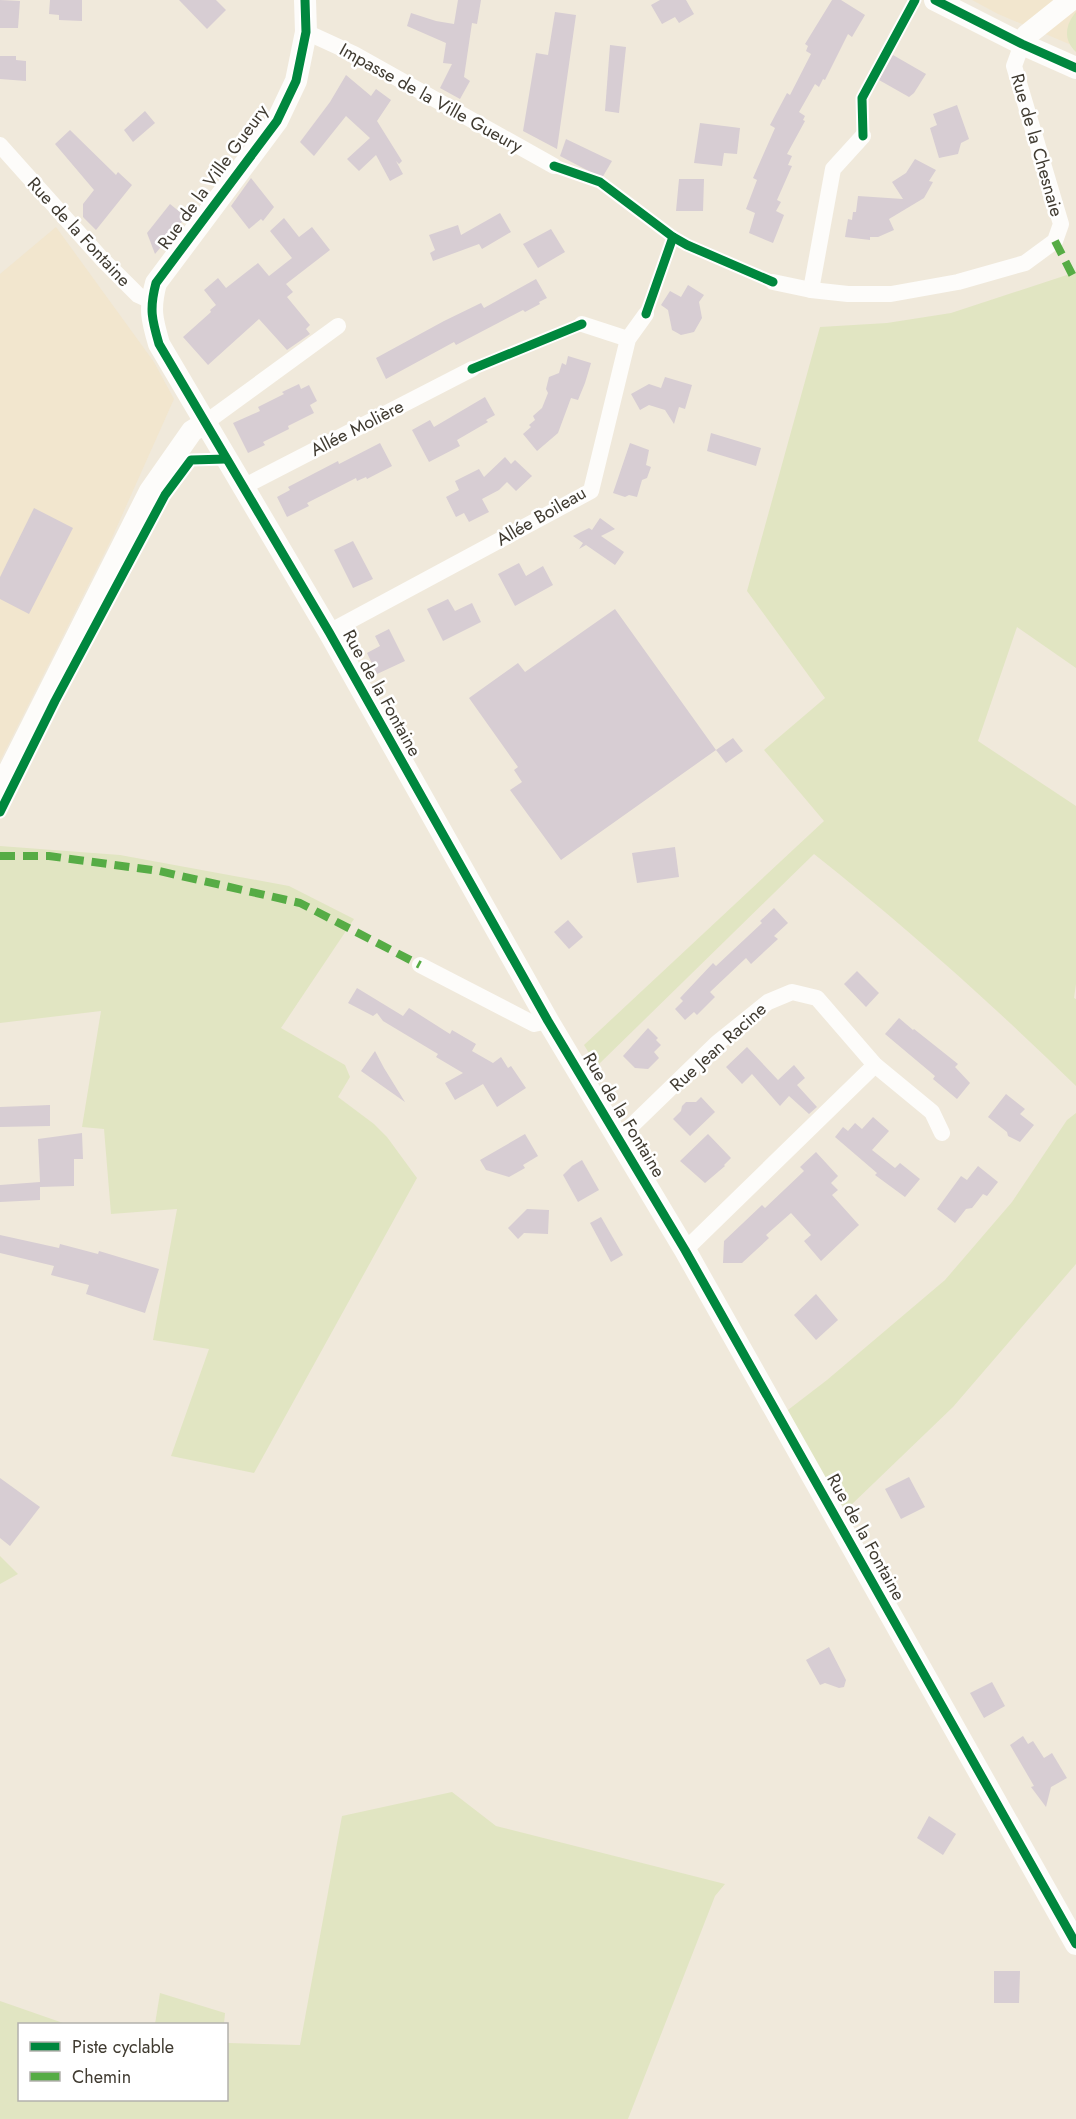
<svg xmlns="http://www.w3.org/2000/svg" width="1076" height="2119" font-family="Jost,sans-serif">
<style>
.built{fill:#f2e6ce}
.green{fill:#e1e5c2}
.building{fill:#d7cdd3}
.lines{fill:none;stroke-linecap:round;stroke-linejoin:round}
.street{stroke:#fdfcfa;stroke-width:16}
.secondary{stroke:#fdfcfa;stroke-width:22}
.quiet{stroke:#56ac45;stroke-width:8;stroke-dasharray:15 8;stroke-linecap:butt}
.cycleway-casing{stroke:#fff;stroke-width:13}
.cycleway{stroke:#00873e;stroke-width:9}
.labels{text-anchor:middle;stroke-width:5;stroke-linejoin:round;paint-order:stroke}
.street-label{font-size:18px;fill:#403b31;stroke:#fff}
</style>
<rect width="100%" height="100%" fill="#f0e9db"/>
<g class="built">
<polygon points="972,0 1076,0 1076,47 998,14"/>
<polygon points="56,227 154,362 174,399 111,540 0,761 0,274"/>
</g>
<g class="green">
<path d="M 1076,12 L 1076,52 C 1063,40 1065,25 1076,12 Z"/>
<path d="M 1076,272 L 1076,668 L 1017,627 L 978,741 L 1076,806 L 1076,984 L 1074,998 L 1076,999 L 1076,1086 C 993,1005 905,926 814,854 L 597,1066 L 584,1045 L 824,821 L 764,750 L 825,698 L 747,591 L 820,327 L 887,323 L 951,313 Z"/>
<polygon points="0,846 120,855 289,886 354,919 281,1028 345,1065 350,1077 338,1097 374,1124 387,1137 417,1178 254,1473 171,1456 209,1349 153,1340 177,1209 111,1214 104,1129 82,1127 101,1011 0,1023"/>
<polygon points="1076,1113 1076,1264 953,1407 849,1507 837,1504 784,1413 827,1380 945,1280 1012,1202 1067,1120"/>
<polygon points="0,1556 18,1574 0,1584"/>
<polygon points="452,1792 496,1826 725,1884 715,1896 628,2119 0,2119 0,2001 66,2024 20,2024 20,2100 226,2100 227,2043 300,2045 342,1816"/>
<polygon points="160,1993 225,2013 224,2024 155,2024"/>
</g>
<g class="building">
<polygon points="0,0 20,1 18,28 0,28"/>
<polygon points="50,0 82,0 82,21 59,20 59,15 49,14"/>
<polygon points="179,0 216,0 226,10 207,29"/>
<polygon points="458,0 481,0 477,24 472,23 464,77 470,81 460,99 440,88 452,64 443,63 446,43 407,26 411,13 436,21 454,24"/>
<polygon points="660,0 686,0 694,14 679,23 675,17 662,24 651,5"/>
<polygon points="832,0 841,0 865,15 852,37 848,34 825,80 823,79 819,87 815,84 799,112 805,116 803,120 805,121 787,154 792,156 788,165 792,166 777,200 781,202 776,211 784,215 773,243 749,233 755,213 746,209 757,180 753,178 775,128 770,125 787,93 790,95 811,54 806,51 808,46 805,44"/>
<polygon points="555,12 576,15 557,149 523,131 536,53 548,55"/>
<polygon points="610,45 626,47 619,113 605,111"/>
<polygon points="893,55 926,74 914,93 909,97 879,80"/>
<polygon points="0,56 16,56 16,60 26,61 26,81 0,79"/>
<polygon points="346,75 371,96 376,89 391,100 377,121 402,161 399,164 396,161 403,174 390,181 376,155 359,171 347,159 370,138 346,116 314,156 300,142 330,102"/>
<polygon points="957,105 969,139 961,143 958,154 939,158 930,128 937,125 933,114"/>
<polygon points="145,111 155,123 133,142 124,130"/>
<polygon points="700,123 740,128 737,154 724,153 722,166 694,163"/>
<polygon points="70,130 116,175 118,172 132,185 96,230 83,217 83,204 94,190 55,144"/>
<polygon points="566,139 612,161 602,178 560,156"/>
<polygon points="915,159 936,170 929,181 933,182 924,198 889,219 894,230 878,237 870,237 870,240 845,237 848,219 852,220 853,212 856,212 858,196 903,199 892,182 906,173"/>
<polygon points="251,178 274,207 263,221 261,219 249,229 231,206"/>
<polygon points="679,179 704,179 703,211 676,211"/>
<polygon points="170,204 186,217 155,254 147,233"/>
<polygon points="500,213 511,232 482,249 479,244 433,261 430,253 435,250 429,235 458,225 461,235"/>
<polygon points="284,218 299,237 312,227 330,250 286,284 293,292 287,297 310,325 306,329 310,334 287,350 259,319 208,365 183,337 211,312 210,310 216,305 204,290 218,278 226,288 258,263 269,276 292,258 270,231"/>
<polygon points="551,229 565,252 538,268 523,244"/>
<polygon points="536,279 547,298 539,302 540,304 525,312 523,310 456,345 454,342 386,379 376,358 444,321 481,303 484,308"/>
<polygon points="688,285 704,295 699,302 702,318 694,332 681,335 672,330 668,310 661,305 670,291 681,297"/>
<polygon points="568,356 591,363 585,383 578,400 571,398 558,433 537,451 523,434 531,427 529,425 535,420 533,416 542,408 548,393 546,389 549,377 559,373 562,363 566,365"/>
<polygon points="665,377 692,385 685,409 679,407 674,424 665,410 649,405 640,410 631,394 649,384 661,388"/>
<polygon points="299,384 301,389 309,385 317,401 310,405 314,413 288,426 289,429 263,442 265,445 248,453 233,423 260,411 258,407 284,394 282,392"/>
<polygon points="485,397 495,415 486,420 488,422 457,440 460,446 429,462 412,430 430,420 434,427"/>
<polygon points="711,433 761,448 756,466 707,451"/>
<polygon points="380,443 392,466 367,479 366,477 357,481 356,478 307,503 309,506 287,517 277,497 290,490 288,487 338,461 339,464"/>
<polygon points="630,443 649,450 646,465 651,467 647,478 642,480 637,497 629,495 625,497 613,493"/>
<polygon points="505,457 511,464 515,460 532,476 516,491 507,482 499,490 482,499 489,512 469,522 464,513 456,517 446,497 459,490 455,481 479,469 484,477"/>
<polygon points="34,508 73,528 29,614 0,599 0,577"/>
<polygon points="600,518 615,529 601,536 624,552 615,565 586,545 579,549 583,543 573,536 589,528 592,530"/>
<polygon points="353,541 373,579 353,588 334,550"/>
<polygon points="519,563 526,576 543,566 553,585 515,606 498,574"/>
<polygon points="448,599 455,611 472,603 481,622 443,641 427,609"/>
<polygon points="615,609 716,750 561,860 510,790 522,782 514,770 518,767 469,698 518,663 525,672"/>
<polygon points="389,629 405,661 377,674 367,653 380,646 375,636"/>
<polygon points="733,738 743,751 726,763 716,750"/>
<polygon points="675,847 679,877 637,883 632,853"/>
<polygon points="774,908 788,923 774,936 778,939 751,964 746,958 710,992 715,997 697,1015 694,1012 685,1020 675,1009 683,1001 680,998 713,963 716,966 762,923 760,921"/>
<polygon points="568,920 583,937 569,949 554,932"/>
<polygon points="857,971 879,993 866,1007 844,984"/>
<polygon points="357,988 403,1016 409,1008 450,1034 452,1030 476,1044 472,1051 493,1063 501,1057 508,1068 511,1066 526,1088 497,1107 483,1084 455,1100 445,1083 463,1073 436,1057 438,1054 383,1021 377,1013 373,1016 348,1003"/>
<polygon points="899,1018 913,1030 914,1029 958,1064 955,1067 970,1083 957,1099 933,1079 935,1076 885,1034"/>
<polygon points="648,1028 658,1038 656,1040 661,1045 654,1052 659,1058 648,1069 635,1068 623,1056"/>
<polygon points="747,1047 778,1080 794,1065 805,1078 797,1085 817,1107 809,1114 789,1096 780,1106 752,1074 742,1084 726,1067"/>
<polygon points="375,1051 384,1068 405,1102 361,1071"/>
<polygon points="1006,1094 1025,1109 1020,1114 1034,1125 1020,1142 1008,1136 1007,1132 988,1117"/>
<polygon points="701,1097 715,1112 690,1136 673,1119 681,1111 682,1106 686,1102 696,1102"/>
<polygon points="50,1105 50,1126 0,1127 0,1107"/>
<polygon points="873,1117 889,1131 872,1150 895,1168 900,1163 920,1179 905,1197 875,1175 877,1173 835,1137 843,1127 848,1131 855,1123 862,1129"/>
<polygon points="82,1133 83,1159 74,1159 74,1186 40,1187 40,1200 0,1202 0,1185 40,1182 38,1139"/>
<polygon points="525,1134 538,1156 523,1165 525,1168 509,1177 486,1170 480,1160"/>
<polygon points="708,1134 731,1158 724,1165 725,1166 705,1183 680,1161"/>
<polygon points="816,1152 838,1176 831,1183 838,1190 832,1195 859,1225 821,1261 804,1241 811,1235 791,1213 766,1235 769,1238 742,1263 723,1263 724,1241 762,1205 765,1208 804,1171 800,1167"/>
<polygon points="582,1160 599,1190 578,1202 563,1175 572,1166"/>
<polygon points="978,1166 998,1182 987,1196 983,1194 972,1208 966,1209 955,1223 937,1209 961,1176 967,1180"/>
<polygon points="527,1209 549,1210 548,1234 524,1233 518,1239 508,1228"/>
<polygon points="601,1217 623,1255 611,1262 590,1223"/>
<polygon points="0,1235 59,1248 60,1244 98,1254 99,1251 159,1269 145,1313 86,1294 89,1285 51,1275 54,1266 0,1253"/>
<polygon points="816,1294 838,1320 816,1340 794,1315"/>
<polygon points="909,1477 925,1507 901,1519 885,1489"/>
<polygon points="0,1478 40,1507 10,1546 0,1538"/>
<polygon points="829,1647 846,1680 844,1687 839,1688 825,1683 820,1685 806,1660"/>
<polygon points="992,1682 1005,1706 984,1718 970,1693"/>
<polygon points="1023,1736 1028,1744 1033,1741 1044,1758 1052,1753 1067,1778 1051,1787 1046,1807 1031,1787 1034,1786 1010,1745"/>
<polygon points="929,1816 956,1834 943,1855 917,1838"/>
<polygon points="994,1971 1020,1971 1019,2003 994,2003"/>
</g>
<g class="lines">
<g class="street">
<polyline points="306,32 354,54 554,166"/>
<polyline points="0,145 102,259 138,295 151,301"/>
<polyline points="773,282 811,290 848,294 891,294 958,282 1025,263 1055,241 1061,224 1014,66 1022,44"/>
<polyline points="811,290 833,169 863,136"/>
<polyline points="582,324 628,339"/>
<polyline points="205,423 338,326"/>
<polyline points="243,487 472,369"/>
<polyline points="329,632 591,491 628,339 646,314"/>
<polyline points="420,965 534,1024 548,1021"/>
<polyline points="619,1138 717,1043 768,1002 792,992 817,998 875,1065 932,1112 942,1133"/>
<polyline points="685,1250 875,1065"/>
</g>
<g class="secondary">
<path d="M 305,0 L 306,32 L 296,81 L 277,121 L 156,283 C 149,309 152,320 159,344 L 329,632 L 548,1021 L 685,1250 L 1076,1944"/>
<polyline points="935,0 1022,44 1076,68"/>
<polyline points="1022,44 1027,35 1071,0"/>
<polyline points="0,789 150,491 192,431 205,423"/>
</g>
<g class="quiet">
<polyline points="1055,241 1076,282"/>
<polyline points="0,856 49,856 159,871 300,903 420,965"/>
</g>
<defs>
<g id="cycleway">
<path d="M 305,0 L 306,32 L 296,81 L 277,121 L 156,283 C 149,309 152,320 159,344 L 329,632 L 548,1021 L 685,1250 L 1076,1944"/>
<polyline points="935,0 1022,44 1076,68"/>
<polyline points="863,136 862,98 915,0"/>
<polyline points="554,166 600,182 673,237 687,245 773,282"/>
<polyline points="646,314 673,237"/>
<polyline points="472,369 582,324"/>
<polyline points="0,812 55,701 165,495 191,460 226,459"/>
</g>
</defs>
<use href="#cycleway" class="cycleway-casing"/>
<use href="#cycleway" class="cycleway"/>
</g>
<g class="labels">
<g class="street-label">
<text transform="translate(431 98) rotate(29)" y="6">Impasse de la Ville Gueury</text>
<text transform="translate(1037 145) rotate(74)" y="6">Rue de la Chesnaie</text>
<text transform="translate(213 177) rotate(-54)" y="6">Rue de la Ville Gueury</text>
<text transform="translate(79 232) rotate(47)" y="6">Rue de la Fontaine</text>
<text transform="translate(357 428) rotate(-27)" y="6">Allée Molière</text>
<text transform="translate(541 516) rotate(-30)" y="6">Allée Boileau</text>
<text transform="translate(382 693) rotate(61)" y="6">Rue de la Fontaine</text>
<text transform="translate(718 1047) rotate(-42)" y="6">Rue Jean Racine</text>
<text transform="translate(624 1115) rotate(59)" y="6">Rue de la Fontaine</text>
<text transform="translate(866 1537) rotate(61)" y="6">Rue de la Fontaine</text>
</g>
</g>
<rect x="18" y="2023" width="210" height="78" fill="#ffffff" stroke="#b3b1ad" stroke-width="1.5"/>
<rect x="30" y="2042" width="30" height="9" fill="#00873e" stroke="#b3b1ad" stroke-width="1.5"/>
<text x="72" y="2053" font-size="18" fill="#403b31">Piste cyclable</text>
<rect x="30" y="2072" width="30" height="9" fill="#56ac45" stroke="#b3b1ad" stroke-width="1.5"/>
<text x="72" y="2083" font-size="18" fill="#403b31">Chemin</text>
</svg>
